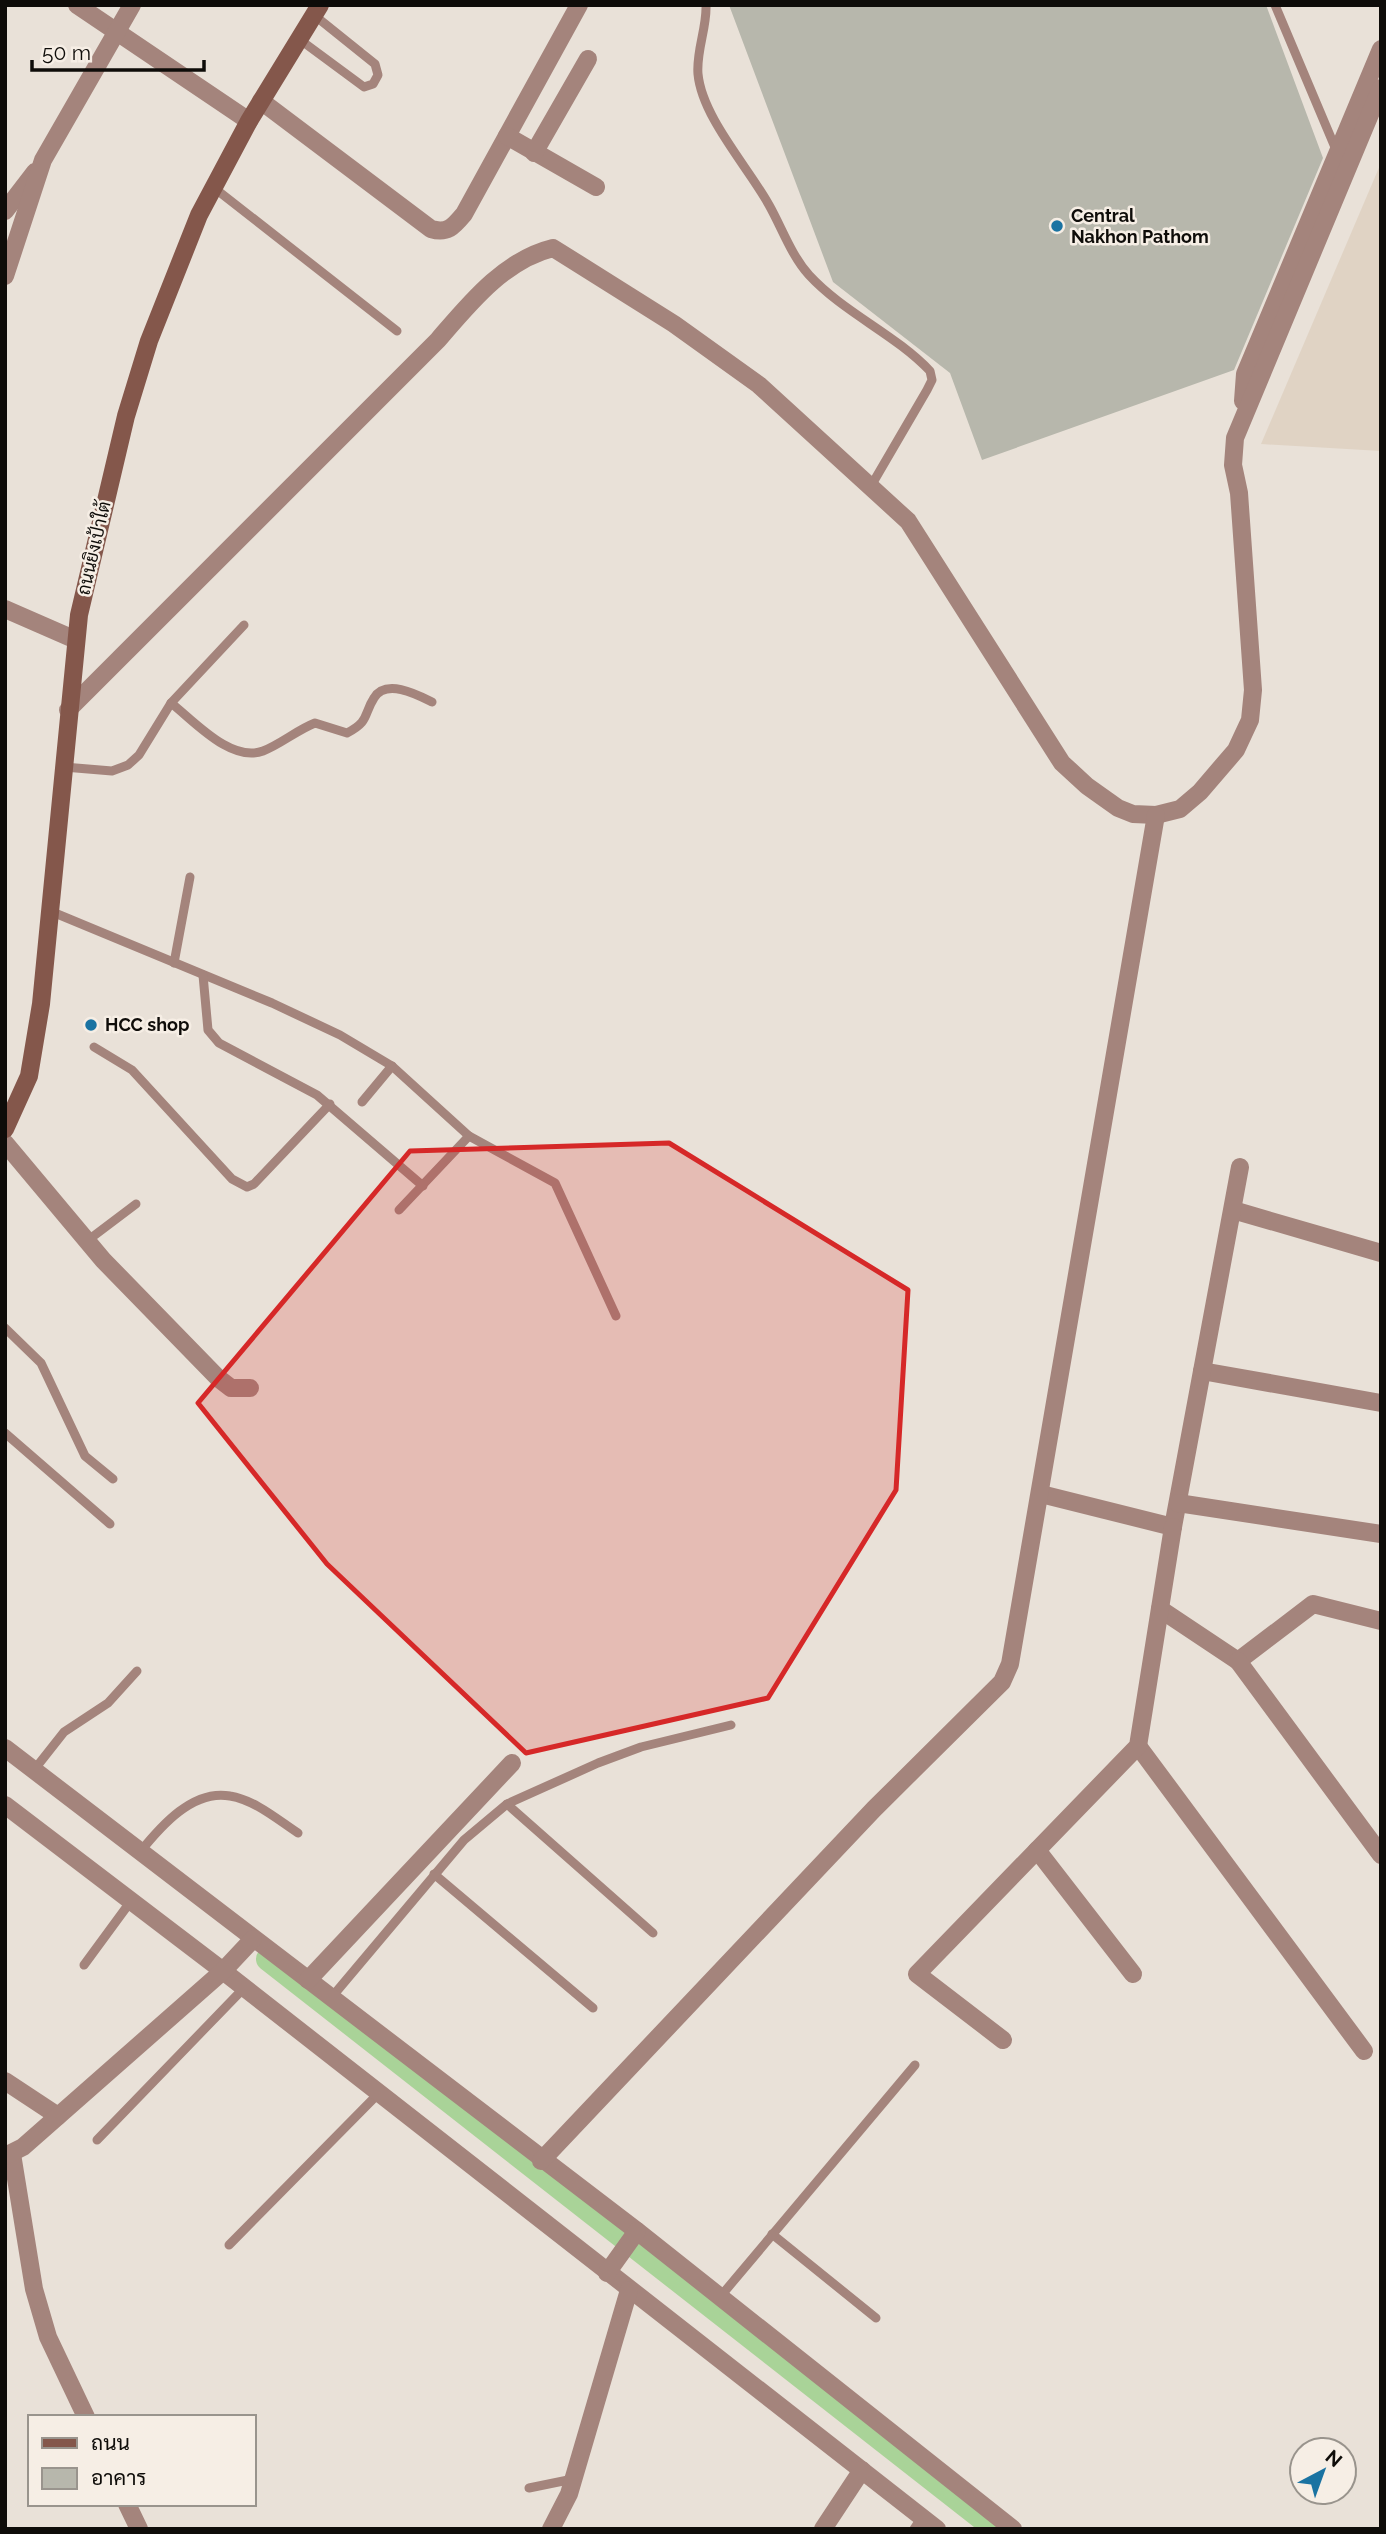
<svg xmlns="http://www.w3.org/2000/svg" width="1386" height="2534" font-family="Raleway,Sarabun,sans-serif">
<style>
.built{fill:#e0d3c4}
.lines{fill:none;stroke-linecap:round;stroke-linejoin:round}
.canal{stroke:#a9d398;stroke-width:24}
.building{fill:#b7b7ac}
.service{stroke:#a4847c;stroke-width:9}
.minor{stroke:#a4847c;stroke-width:18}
.secondary{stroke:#84574b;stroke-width:18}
.marked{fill:#d62828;fill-opacity:0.2;stroke:#d62828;stroke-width:5;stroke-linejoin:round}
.poi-dot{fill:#1a73a2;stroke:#f6eee5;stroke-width:2.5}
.labels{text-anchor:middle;stroke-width:5;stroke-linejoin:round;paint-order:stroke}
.poi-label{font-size:18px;font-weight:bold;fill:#0e0c09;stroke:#f6eee5;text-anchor:start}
.street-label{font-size:18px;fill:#0e0c09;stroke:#f6eee5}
</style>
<rect width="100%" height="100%" fill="#e9e1d8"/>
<polygon class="built" points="1381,163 1381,451 1261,444"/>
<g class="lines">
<polyline class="canal" points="268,1959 996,2529"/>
</g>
<polygon class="building" points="729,5 1266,5 1323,158 1234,370 982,460 950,373 833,282"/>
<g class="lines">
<g class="service">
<path d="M 706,5 C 707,28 696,51 698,74 C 702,117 748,167 769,205 C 782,228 791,255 809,275 C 844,313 895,334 930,371 L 932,380 L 927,390 L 871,486"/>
<polyline points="1275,5 1337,152"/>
<polyline points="299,39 364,87 373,84 378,75 375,64 314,15"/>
<polyline points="213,187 397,331"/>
<path d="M 171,703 C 194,721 231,763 263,751 C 281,744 297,730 315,723 L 347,733 C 370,721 363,715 374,698 C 386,678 418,695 432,702"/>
<polyline points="64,767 112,771 128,765 139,755 171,703 244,625"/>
<polyline points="50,911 272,1003 340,1035 392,1066 469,1136 555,1183 616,1316"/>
<polyline points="174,963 190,877"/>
<polyline points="203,975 208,1030 219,1043 317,1095 423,1186"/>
<polyline points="94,1047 132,1070 232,1179 247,1187 254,1184 330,1104"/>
<polyline points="362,1102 392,1066"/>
<polyline points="399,1210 469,1136"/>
<polyline points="87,1241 136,1204"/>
<polyline points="5,1328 41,1363 85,1456 113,1479"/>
<polyline points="5,1433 110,1524"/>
<polyline points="34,1770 64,1732 108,1703 137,1671"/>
<polyline points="507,1804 653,1933"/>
<path d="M 140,1852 C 161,1826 193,1789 230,1796 C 255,1800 278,1820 298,1833"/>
<polyline points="434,1874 593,2008"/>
<polyline points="84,1965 131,1901"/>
<polyline points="331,1998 464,1840 507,1804 598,1763 641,1747 731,1725"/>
<polyline points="97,2140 244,1988"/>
<polyline points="772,2234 876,2318"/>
<polyline points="229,2245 378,2094"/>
<polyline points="720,2297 915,2065"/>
<polyline points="529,2488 573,2479"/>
<polyline points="914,2529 922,2517"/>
</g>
<g class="minor">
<polyline points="77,5 249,121"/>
<path d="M 261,101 L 431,229 C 448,234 454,226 464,214 L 579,5"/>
<polyline points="507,136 596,187"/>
<polyline points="534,153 588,59"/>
<polyline points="5,211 35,172"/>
<polyline points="5,276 43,160 132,5"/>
<polyline points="1243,401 1245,374 1381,49"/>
<polyline points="5,609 76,640"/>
<path d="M 68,710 L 438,340 C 469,304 504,260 553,248 L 674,324 L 759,385 L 908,521 L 1062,763 L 1087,786 L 1118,808 L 1133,814 L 1156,815 L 1180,809 L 1200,792 L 1236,750 L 1250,720 L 1253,690 L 1239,493 L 1233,465 L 1235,438 L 1381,88"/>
<polyline points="5,1143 103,1260 218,1378 231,1388 250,1388"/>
<polyline points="1233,1210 1381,1253"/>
<polyline points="1202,1371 1381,1403"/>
<polyline points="1041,1494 1173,1527 1240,1167"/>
<polyline points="1178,1503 1381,1534"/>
<polyline points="1160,1609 1238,1661 1313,1604 1381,1621"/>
<polyline points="1238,1661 1381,1855"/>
<polyline points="1138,1746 1364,2051"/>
<polyline points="5,1748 637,2231 1013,2529"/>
<polyline points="5,1805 223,1971 937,2529"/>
<polyline points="1037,1850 1133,1974"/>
<polyline points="308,1980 512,1763"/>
<polyline points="1003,2040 917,1974 1138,1746 1173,1527"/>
<polyline points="5,2081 58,2116"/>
<polyline points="12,2154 34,2289 48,2337 86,2417"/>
<polyline points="5,2156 23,2147 223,1971 253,1939"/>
<polyline points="541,2161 874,1809 1002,1682 1010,1664 1156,815"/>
<polyline points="607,2273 637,2231"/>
<polyline points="127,2504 139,2529"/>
<polyline points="551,2529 569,2494 629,2290"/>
<polyline points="823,2529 862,2470"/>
</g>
<polyline class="secondary" points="5,1129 29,1076 41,1004 79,615 126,416 149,341 199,215 249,121 320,5"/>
</g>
<path class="marked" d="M 669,1143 L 908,1290 L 896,1490 L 768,1698 L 526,1753 L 327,1564 L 198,1403 L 410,1151 Z"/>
<g class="poi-dot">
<circle cx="1057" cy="226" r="7"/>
<circle cx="91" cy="1025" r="7"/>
</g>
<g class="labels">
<g class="poi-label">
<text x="1071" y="222">Central<tspan x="1071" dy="21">Nakhon Pathom</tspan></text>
<text x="105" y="1031">HCC shop</text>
</g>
<g class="street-label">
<text transform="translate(94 548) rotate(-77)" y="6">ถนนยิงเป้าใต้</text>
</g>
</g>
<rect width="1386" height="2534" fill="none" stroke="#0e0c09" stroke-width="14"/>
<rect x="28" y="2415" width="228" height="91" fill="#f6eee5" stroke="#99948d" stroke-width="2"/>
<rect x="42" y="2438" width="35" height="10" fill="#84574b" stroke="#99948d" stroke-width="2"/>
<text x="91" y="2450" font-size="21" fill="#0e0c09">ถนน</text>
<rect x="42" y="2468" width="35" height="21" fill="#b7b7ac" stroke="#99948d" stroke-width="2"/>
<text x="91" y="2485" font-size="21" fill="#0e0c09">อาคาร</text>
<g transform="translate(1323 2471) rotate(41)"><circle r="33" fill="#f6eee5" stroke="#99948d" stroke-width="2"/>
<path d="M0-5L12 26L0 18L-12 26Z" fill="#1a73a2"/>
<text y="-10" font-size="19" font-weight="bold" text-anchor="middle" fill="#0e0c09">N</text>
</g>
<path d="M32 60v10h172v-10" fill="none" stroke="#0e0c09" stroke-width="3.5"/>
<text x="42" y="60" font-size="21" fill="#0e0c09" stroke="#f6eee5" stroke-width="5" paint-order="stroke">50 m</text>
</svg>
